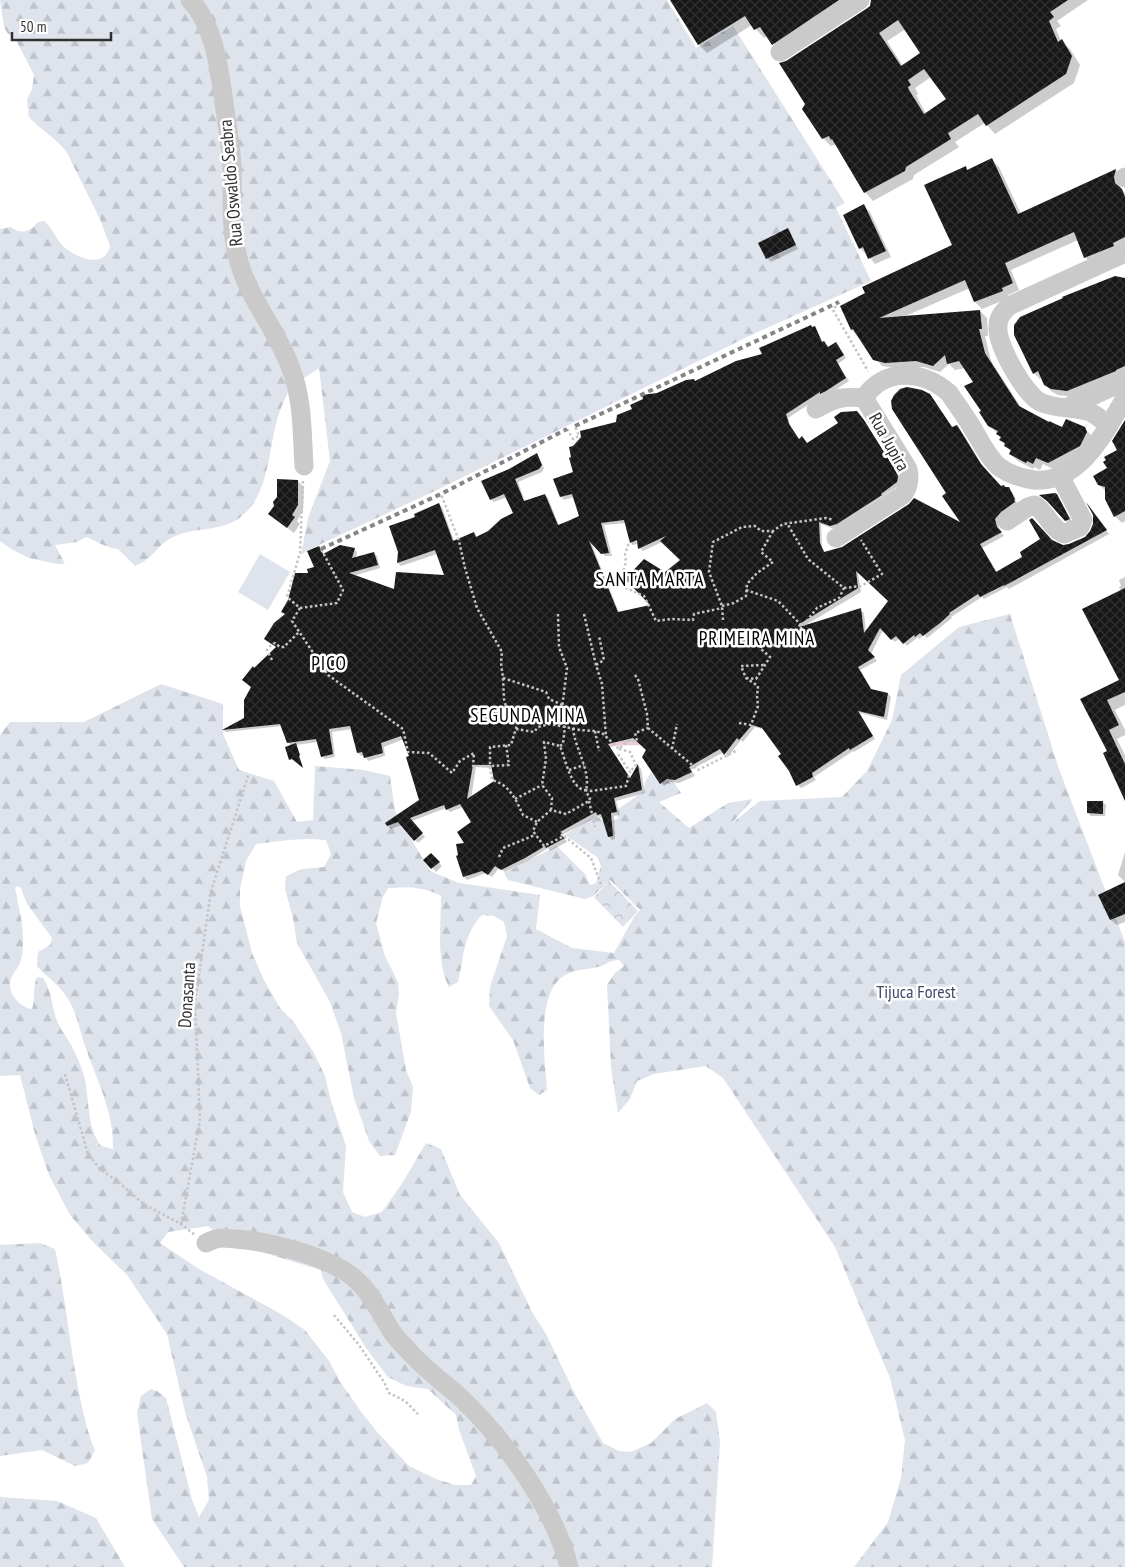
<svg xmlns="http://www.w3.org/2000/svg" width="1125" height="1567" font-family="'PT Sans Narrow',sans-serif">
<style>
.forest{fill:url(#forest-firs);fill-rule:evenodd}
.park{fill:url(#park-crowns)}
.garden{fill:#dee3ec}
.shadow{fill:#0003;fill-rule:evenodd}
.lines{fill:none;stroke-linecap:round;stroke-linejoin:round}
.stream{stroke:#eccbd9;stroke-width:4}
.building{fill:url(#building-cross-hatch);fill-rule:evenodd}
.path{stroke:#c4c4c4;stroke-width:2.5;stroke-dasharray:2.5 2.5;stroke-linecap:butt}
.minor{stroke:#cacaca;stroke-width:19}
.rail{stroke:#858585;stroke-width:4;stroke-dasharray:5 4;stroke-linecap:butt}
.labels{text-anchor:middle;stroke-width:5;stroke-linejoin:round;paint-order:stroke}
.street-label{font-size:18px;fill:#303030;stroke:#fff}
.park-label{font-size:18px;fill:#3e4a6b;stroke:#fff}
.neighbourhood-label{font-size:19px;letter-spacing:1px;fill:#000;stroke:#fff}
.quarter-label{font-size:20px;letter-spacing:1px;fill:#000;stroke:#fff}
</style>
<defs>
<pattern id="forest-firs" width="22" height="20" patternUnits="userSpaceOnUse" patternTransform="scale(1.25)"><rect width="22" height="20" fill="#dee3ec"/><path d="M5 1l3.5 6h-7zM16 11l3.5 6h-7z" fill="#bfc3cb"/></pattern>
<pattern id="park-crowns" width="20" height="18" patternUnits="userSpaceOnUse" patternTransform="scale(1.25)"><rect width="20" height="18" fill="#dee3ec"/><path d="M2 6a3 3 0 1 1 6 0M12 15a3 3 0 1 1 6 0" fill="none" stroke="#bfc3cb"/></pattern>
<pattern id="building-cross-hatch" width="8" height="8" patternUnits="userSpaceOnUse" patternTransform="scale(1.25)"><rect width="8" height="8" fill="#171717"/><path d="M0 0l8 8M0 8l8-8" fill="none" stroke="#303030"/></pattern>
</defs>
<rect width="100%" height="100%" fill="#fff"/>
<g class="forest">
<path d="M 0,0 L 667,0 L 696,48 L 733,26 L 845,203 L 836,208 L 871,281 L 747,337 L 437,490 L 308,550 L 301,555 L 308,518 L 330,461 L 319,368 C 310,375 299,380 291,388 C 288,391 286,397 284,401 C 267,435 274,488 243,515 C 223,534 190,525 168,540 C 154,549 154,558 135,566 L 118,549 C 106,548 97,541 86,537 L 77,542 L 55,545 L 65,564 L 57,564 L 29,558 L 11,549 L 0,541 L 0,229 L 11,227 C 21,235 30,232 38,222 L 44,221 C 52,227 55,237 61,244 C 73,257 104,271 110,246 L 100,219 L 72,163 C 65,142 43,133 29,117 L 27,100 L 32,89 L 34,75 L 16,40 L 8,34 L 4,27 Z"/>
<path d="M 1010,614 L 1059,769 L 1125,942 L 1125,1567 L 854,1567 L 888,1522 L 901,1478 L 905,1440 L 890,1378 L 835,1247 L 723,1078 L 706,1066 L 654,1074 L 637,1081 L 630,1099 L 618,1113 L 611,1067 L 607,985 L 615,973 L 624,966 L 619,960 C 610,960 606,965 598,967 C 585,970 572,969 561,978 C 536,998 545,1061 547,1090 L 539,1095 L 530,1088 L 513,1040 L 489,1006 L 490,987 L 507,936 L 504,922 L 494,916 L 482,915 C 463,934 464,957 458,982 L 449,987 C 436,963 441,924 441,896 C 423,886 408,887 388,888 L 383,897 L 376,923 L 385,956 L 398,982 L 399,995 L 396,1013 L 406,1070 L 413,1087 L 411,1112 L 395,1155 L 380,1156 L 369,1141 L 354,1098 L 341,1033 L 330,1002 L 297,943 L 293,918 L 285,889 L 286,876 L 302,869 L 324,867 L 331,854 L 326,840 C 302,837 280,841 256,844 L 246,861 L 240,889 L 240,906 L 252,953 L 264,980 L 280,1008 L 293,1021 L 314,1053 L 325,1076 L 331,1101 L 346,1146 L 343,1192 L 352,1212 L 365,1217 L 382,1212 L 403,1182 L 426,1143 L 441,1149 L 460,1195 L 499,1243 L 532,1312 L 546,1334 L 575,1394 L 603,1443 L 619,1451 L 631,1452 L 651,1443 L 675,1419 L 707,1403 L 716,1412 L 720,1442 L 712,1567 L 184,1567 L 152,1519 L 137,1413 L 141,1396 L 151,1389 L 157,1391 L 166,1398 L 192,1500 L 199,1517 L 209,1500 L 207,1477 L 185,1412 L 167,1334 L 127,1275 L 94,1243 L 70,1215 L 49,1175 L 35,1134 L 20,1075 L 0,1076 L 0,735 L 10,722 L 84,722 L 161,684 L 223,704 L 223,734 L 239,770 L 274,781 L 297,822 L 313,820 L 315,766 L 364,770 L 390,776 L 395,811 L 430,871 L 459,883 L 540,895 L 536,929 L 572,948 L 614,953 L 634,917 L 640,910 L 610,880 L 593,896 L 585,899 L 508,880 L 504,873 L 557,846 L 585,874 L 590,885 L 596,883 L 601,866 L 597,857 L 565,835 L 590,819 L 599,817 L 603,822 L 618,819 L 617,810 L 644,791 L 645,782 L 651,772 L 660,784 L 671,778 L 681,793 L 659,802 L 689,828 L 728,803 L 753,799 L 731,824 L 760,801 L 842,797 L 867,771 L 892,720 L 901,675 L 959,627 ZM 17,886 L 21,888 L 27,904 L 52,938 L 50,945 L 38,952 L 37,966 C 46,977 58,983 66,996 C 77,1011 79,1029 85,1046 C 97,1081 114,1111 113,1149 L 101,1146 C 86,1126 90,1100 84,1076 C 80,1062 74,1050 67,1038 C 63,1032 58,1025 56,1018 C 51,1003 52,992 43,978 L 37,977 C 32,989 36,997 32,1009 C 20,1007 9,995 10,982 C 11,976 16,970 19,965 C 23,957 23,947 23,938 C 23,922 18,904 15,888 ZM 208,1226 L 225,1241 L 321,1270 L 323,1279 L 366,1348 L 388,1377 L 406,1386 L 428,1389 L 456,1415 L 459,1430 L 476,1476 L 471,1485 L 455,1485 L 436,1479 L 409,1466 L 378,1433 L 362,1413 L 341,1383 L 329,1361 L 305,1330 L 281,1314 L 199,1269 L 160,1243 L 168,1232 Z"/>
<path d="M 40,1243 L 55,1249 C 66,1299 70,1351 81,1402 C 85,1419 88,1435 95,1450 L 88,1463 L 75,1466 L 42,1450 L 0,1456 L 0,1245 Z"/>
<polygon points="0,1497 57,1501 96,1518 125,1567 0,1567"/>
</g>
<polygon class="park" points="609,881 638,911 623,927 594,897"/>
<polygon class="garden" points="260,554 290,572 268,610 238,592"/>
<g class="shadow">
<polygon points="671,0 860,0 781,52 767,35 764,38 752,25 707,53 699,45"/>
<path d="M 872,0 L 1088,0 L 1057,21 L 1061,26 L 1056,29 L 1061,41 L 1070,49 L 1080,65 L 1074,83 L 995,134 L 985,123 L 955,142 L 959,147 L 914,175 L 913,179 L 873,201 L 865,192 L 837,144 L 831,146 L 823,138 L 787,63 L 871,6 ZM 906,29 L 922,53 L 903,66 L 887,41 ZM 931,77 L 947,100 L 926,114 L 916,95 L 918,94 L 915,88 Z"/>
<polygon points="992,160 999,167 1021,214 1116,170 1122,177 1120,185 1121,189 1125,193 1125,247 1092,264 1085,257 1078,240 1011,270 1019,290 1008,295 1009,298 982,309 975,302 970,288 903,317 980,311 987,318 988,336 985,336 991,361 1022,409 1062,429 1084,428 1091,435 1087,453 1055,470 1043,464 1040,470 1034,467 1033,469 1018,461 1011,454 1012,453 1001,440 1002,438 989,425 983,411 974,382 965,368 955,370 949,364 940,372 924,367 895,368 882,366 852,330 841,307 953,245 965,168 968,171"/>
<polygon points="864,206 870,212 891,257 875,264 867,254 866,254 860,248"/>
<polygon points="788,230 791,234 798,249 771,262 767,258"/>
<polygon points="1125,280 1125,374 1074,397 1058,395 1051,391 1045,384 1042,378 1040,379 1034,373 1015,335 1014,328 1016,323"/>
<path d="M 815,327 L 823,343 L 829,348 L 839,347 L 846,358 L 838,364 L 849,381 L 829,394 L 823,395 L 788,418 L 792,429 L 799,440 L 807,444 L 860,415 L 867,425 L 900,477 L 900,485 L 834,529 L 821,524 L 822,547 L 825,553 L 963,526 L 948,493 L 930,395 L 953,429 L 957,426 L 960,429 L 984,468 L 1001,488 L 1008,489 L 1012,492 L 1017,503 L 1016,504 L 1017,506 L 1004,515 L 998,523 L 1000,531 L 1004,536 L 982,548 L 997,572 L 1052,542 L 1063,546 L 1086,538 L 1095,525 L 1094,515 L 1092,511 L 1109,534 L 1009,589 L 1007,587 L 984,599 L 982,597 L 951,617 L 952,618 L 927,638 L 924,635 L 919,639 L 918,637 L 907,646 L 900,638 L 895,642 L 883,630 L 871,654 L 877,661 L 860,670 L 872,690 L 888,694 L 891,697 L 887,720 L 860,713 L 875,739 L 854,752 L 853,751 L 814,777 L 816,780 L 801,788 L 798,785 L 782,754 L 766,730 L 755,727 L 743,742 L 741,740 L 728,757 L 724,752 L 691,770 L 695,776 L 679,783 L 670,782 L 664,786 L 661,783 L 648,750 L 638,741 L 610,747 L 631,779 L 638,766 L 641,769 L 645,793 L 616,801 L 620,815 L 614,816 L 615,839 L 612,840 L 609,836 L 604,817 L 601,818 L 599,816 L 562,835 L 567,842 L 550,851 L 548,848 L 528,861 L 505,872 L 499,868 L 492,877 L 486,873 L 467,880 L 464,877 L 466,843 L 473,822 L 463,807 L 450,812 L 446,808 L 412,821 L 425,837 L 418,843 L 402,825 L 391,829 L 388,826 L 420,801 L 410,757 L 404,739 L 384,747 L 385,756 L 368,761 L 364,755 L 361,756 L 358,753 L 352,729 L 332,732 L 335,757 L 325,759 L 322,756 L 318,742 L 296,745 L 303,767 L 294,760 L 290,759 L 291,746 L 288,742 L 282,726 L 226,732 L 223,730 L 245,719 L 252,687 L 254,669 L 277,648 L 286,615 L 310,574 L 316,568 L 318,547 L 324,555 L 354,549 L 357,552 L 356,558 L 374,553 L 377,556 L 380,568 L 353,576 L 395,590 L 446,577 L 437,554 L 401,566 L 398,563 L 399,552 L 417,518 L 439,504 L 442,507 L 454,541 L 474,534 L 477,537 L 489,532 L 515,513 L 507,497 L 494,502 L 491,499 L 509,470 L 537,455 L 544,468 L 542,472 L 518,482 L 525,502 L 545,495 L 548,498 L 559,526 L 581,516 L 574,497 L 564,500 L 561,496 L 574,473 L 617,423 L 634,410 L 658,394 L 696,382 L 764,355 ZM 626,523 L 631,542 L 634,545 L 639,543 L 640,548 L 643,551 L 662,542 L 682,561 L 665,573 L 652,606 L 619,613 L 590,540 L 605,556 L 612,556 L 604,525 ZM 858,572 L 890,601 L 866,632 L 864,613 L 860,610 L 804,626 L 861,592 ZM 476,767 L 492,768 L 495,782 L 471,799 Z"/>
<polygon points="1125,422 1125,521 1122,523 1115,516 1106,492 1099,484 1119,451"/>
<polygon points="298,481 304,487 303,511 297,521 300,524 294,533 269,514"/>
<polygon points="1059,499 1073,523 1069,524 1051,503"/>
<polygon points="1125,577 1125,705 1115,710 1125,730 1125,735 1117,739 1125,755 1125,798 1108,751 1082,699 1120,680 1121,592 1119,587 1121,586 1119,580"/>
<polygon points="1103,802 1106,805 1105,816 1091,816 1088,813"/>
<polygon points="1125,852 1125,882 1118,875"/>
<polygon points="435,858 442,866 436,872 425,860"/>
<polygon points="1125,884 1125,922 1117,925 1111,920"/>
</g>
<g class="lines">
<polyline class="stream" points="607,742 613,744 639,743"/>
</g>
<g class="building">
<polygon points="670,0 839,0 772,45 760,27 754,30 745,16 698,45"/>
<path d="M 871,0 L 1068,0 L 1050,12 L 1054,17 L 1049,21 L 1058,42 L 1062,39 L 1072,56 L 1066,74 L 986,126 L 978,114 L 948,133 L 951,139 L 906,167 L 905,171 L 864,193 L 832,139 L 831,140 L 829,136 L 822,139 L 802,109 L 805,104 L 779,63 L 786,61 L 866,9 L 870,6 ZM 898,20 L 920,53 L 901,66 L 879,33 ZM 924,69 L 946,99 L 924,114 L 909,90 L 908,87 L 911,85 L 908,80 Z"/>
<polygon points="992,158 1018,214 1116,169 1114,177 1115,183 1122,189 1125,197 1125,237 1113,243 1114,246 1084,258 1074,232 1005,263 1013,283 1002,288 1003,291 974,302 965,280 879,318 980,310 982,329 979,329 985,353 1019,406 1049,422 1049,421 1062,427 1066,419 1085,427 1087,432 1080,446 1048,463 1036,458 1033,464 1027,461 1026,463 1009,454 1011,450 1004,446 1005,443 999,440 1001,437 996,434 998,431 988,426 979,412 981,411 964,386 973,382 959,361 947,364 945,355 933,366 916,361 885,363 873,360 853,329 851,330 840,306 865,293 862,287 952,245 924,185 966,166 967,170"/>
<polygon points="864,204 886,251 868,259 863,247 859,249 843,215"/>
<polygon points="788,228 796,245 766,259 758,243"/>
<polygon points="1115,276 1125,278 1125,366 1116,370 1116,371 1067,391 1051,389 1044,385 1038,371 1033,374 1014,335 1014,325 1020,317 1063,298 1062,297"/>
<path d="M 811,325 L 812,327 L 815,326 L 822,342 L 824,341 L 828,347 L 836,342 L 844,355 L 836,360 L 846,378 L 826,391 L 820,394 L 820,392 L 786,414 L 789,424 L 799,439 L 802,436 L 807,443 L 838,423 L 834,417 L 841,412 L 857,411 L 864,420 L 897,473 L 898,477 L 897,482 L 881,494 L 882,495 L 837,524 L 830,526 L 819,522 L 820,543 L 824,552 L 842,547 L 909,504 L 914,498 L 960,522 L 942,496 L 946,493 L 892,409 L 891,401 L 894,395 L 900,389 L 907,387 L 922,390 L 930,394 L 952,427 L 957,425 L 981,464 L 1001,486 L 1004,485 L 1005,487 L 1009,487 L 1015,499 L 1014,500 L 1015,502 L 1001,512 L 995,519 L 997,527 L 1002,532 L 980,544 L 996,572 L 1022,557 L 1020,552 L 1040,539 L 1029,520 L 1032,518 L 1052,540 L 1063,545 L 1069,544 L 1085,537 L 1090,531 L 1093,524 L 1093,515 L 1086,502 L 1107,530 L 1004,586 L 1004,585 L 980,597 L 978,594 L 949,613 L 950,614 L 940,623 L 923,636 L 920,633 L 915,637 L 914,635 L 903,644 L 896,636 L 891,640 L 880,628 L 868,650 L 875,657 L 858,667 L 871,689 L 888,693 L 884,717 L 858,711 L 873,736 L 850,750 L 849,748 L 812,773 L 813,777 L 796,786 L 789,771 L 778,756 L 781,754 L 762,728 L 752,725 L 739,740 L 737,738 L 724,755 L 720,749 L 689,767 L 692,772 L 675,780 L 667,779 L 660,784 L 642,757 L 646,750 L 633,738 L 608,744 L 630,778 L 638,764 L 642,790 L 614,798 L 617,812 L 611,813 L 613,836 L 608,837 L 601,814 L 597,815 L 596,812 L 560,832 L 562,833 L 560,835 L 565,838 L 546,848 L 545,846 L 525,858 L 501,870 L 495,866 L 488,875 L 482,871 L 463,877 L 456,856 L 458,855 L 456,844 L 464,843 L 457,832 L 471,822 L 460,804 L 446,810 L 444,805 L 410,818 L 423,833 L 414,841 L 398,822 L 387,826 L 385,823 L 419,800 L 406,757 L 409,756 L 401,736 L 381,743 L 383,753 L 364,758 L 362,752 L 357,753 L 350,726 L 329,729 L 333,754 L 321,757 L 316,739 L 287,743 L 280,724 L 222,730 L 244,718 L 244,700 L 251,687 L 242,680 L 253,666 L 254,668 L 276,647 L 264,639 L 274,623 L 285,614 L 281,612 L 288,600 L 295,573 L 308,573 L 307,569 L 314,567 L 307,551 L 319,546 L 323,554 L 340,545 L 355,548 L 352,558 L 374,552 L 378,565 L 349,573 L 394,589 L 396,572 L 444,575 L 435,550 L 397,563 L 398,552 L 389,526 L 415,517 L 414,514 L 439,503 L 453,541 L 474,532 L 476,537 L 488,531 L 501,519 L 513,513 L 504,494 L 490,500 L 481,481 L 509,469 L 537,453 L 542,465 L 539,469 L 515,479 L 524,501 L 545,494 L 558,525 L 568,521 L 579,516 L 572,494 L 560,497 L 553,479 L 573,472 L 569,458 L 571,457 L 569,447 L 573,446 L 581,437 L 580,431 L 616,422 L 617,415 L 632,409 L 630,405 L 643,399 L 642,395 L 657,393 L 686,380 L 694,379 L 695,381 L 736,361 L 762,354 L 759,348 ZM 624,520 L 630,543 L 637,540 L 638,549 L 666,536 L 660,541 L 680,560 L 665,572 L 644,559 L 625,579 L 650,605 L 618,612 L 589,541 L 601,554 L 609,553 L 601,523 ZM 856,571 L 888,601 L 864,633 L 861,608 L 799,627 L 798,625 L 858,588 ZM 473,765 L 491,765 L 494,781 L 467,799 Z"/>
<polygon points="1125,420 1125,511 1114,517 1105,499 1105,487 1098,485 1093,476 1107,468 1103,462 1106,460 1104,457 1117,450 1112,441"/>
<polygon points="277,479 298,480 298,505 292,515 295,517 287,528 268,514 274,506 273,502 277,497"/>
<polygon points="1055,493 1057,494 1070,519 1065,521 1047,501 1039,495"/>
<polygon points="1125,588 1125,692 1107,700 1119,725 1109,730 1125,764 1125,801 1103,753 1107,751 1080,699 1119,680 1082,609"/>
<polygon points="296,743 300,755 299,756 303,768 292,759 289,760 285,747"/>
<polygon points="1087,801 1103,801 1103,814 1087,813"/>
<polygon points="431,853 440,862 431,869 423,860"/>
<polygon points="1125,882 1125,914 1110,920 1098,895"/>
</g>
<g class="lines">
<g class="path">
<polyline points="839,302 833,310 868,371"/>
<polyline points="567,429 573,439 579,436 575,426"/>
<polyline points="303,481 300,553 287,597 300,608 292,621 328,675 403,729 408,752 429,753 452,773 460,761 474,753 473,766 490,766 490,747 511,745 519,718 506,707 504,699 503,678 501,663 502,652 477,608 465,568 459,541 441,494"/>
<polyline points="634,543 628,545 625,554 626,562 622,575 626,588 644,596 656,621 671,619 693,620 694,614 722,608"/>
<polyline points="844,588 861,586 882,574 861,540"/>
<polyline points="746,590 778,601 803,627"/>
<polyline points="722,606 734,603 746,596 747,584 757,573 773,562 761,552 773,531"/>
<polyline points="300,608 337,603 343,590 321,549"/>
<polyline points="558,614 559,647 567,668 560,725"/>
<polyline points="584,614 596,665 602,684 606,737"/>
<polyline points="723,620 722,606 709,572 713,542 742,527 755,526 761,531 773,531 783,524 826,518 834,520"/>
<polyline points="272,660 267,650 271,645 275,643 280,647 284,647 299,632"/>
<polyline points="596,665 604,660 599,636"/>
<polyline points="635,675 638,679 647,714 648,728 698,770 738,750"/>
<polyline points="503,678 546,692 549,699 563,705"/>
<polyline points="746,678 756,679 770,657 760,648 765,643 781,647 789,643 817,608 839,598 844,588 808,559 787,523"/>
<polyline points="739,723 751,725 758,706 757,696 758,686 746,678 741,666 764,665"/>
<path d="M 573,728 C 575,749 591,771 586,790"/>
<polyline points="516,729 534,732 538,727 550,724 580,730 595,731 602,733 619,749 627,741 637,741 635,733 648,728"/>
<polyline points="595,731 599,751"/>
<path d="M 506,745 L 509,765 L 490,766 L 492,780 C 510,785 516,800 523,815 L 537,822"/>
<polyline points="560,746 563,744 565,726"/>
<polyline points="619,749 630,752 636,765 630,772"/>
<polyline points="672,749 677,724"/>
<polyline points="569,770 584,765"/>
<polyline points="585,790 591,791 626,786 630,772 618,754 616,756"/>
<polyline points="515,799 542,785"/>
<polyline points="589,801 595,827"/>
<path d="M 551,810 L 552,798 L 542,785 L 546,759 L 544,742 L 560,746 C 565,758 571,789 585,790 L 590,798 L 589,801 L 566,814 L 551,810 L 537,822 L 533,831 L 544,846 L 564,836 L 591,858 L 602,887"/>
<polyline points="499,857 503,848 535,835"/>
<polyline points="65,1074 88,1154 100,1169 117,1181 145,1205 181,1224 195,1235"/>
<polyline points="181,1224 200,1120 195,1003 211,891 249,773"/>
<polyline points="334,1315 359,1345 384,1382 389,1393 405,1401 418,1414"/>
</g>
<g class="minor">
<path d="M 190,0 C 215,26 219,69 224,103 C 227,124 231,145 232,167 C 233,196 230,225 237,254 C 246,296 275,326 290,366 C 303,398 302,433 304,466"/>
<polyline points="780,52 860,0"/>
<polyline points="1125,177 1125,178"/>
<path d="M 864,398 C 884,367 924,370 949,393 C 956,403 964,414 970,424 C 979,438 986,455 998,466 C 1008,474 1021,478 1034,480 C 1080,484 1105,432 1125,398"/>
<polyline points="1068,407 1125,381"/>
<path d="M 816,409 C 834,398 843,396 864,398"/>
<path d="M 1109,426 C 1103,421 1097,415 1090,412 C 1074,407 1055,409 1040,402 C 1024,393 996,344 998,326 C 998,317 1003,312 1009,306 L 1125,253"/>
<path d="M 1007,521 L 1028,507 L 1035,505 C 1047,513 1051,529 1064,534 L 1080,527 L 1083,520 L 1060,476"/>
<path d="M 836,538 L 903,495 C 909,487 910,479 908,469 L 864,398"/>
<path d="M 206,1243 C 209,1242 213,1239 217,1239 C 222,1237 230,1239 235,1239 C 269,1241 326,1256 353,1277 C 371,1292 380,1313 392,1332 C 396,1338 402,1344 407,1349 C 423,1368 442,1381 460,1397 C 505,1440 554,1507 569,1567"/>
</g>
<g class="rail">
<polyline points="575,426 839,302"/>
<polyline points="321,549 441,494 567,429"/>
</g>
</g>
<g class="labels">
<g class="street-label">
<text transform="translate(231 183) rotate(-95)" y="6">Rua Oswaldo Seabra</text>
<text transform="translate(889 442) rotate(61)" y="6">Rua Jupira</text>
<text transform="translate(187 995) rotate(-86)" y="6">Donasanta</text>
</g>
<g class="park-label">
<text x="916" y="998">Tijuca Forest</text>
</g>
<g class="neighbourhood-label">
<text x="757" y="645">PRIMEIRA MINA</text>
<text x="329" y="670">PICO</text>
<text x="528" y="722">SEGUNDA MINA</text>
</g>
<g class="quarter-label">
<text x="650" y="586">SANTA MARTA</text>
</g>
</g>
<path d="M12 32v8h99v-8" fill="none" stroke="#303030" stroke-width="2.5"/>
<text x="20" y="32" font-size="15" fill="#303030" stroke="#ffffff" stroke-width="4" paint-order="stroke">50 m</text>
</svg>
